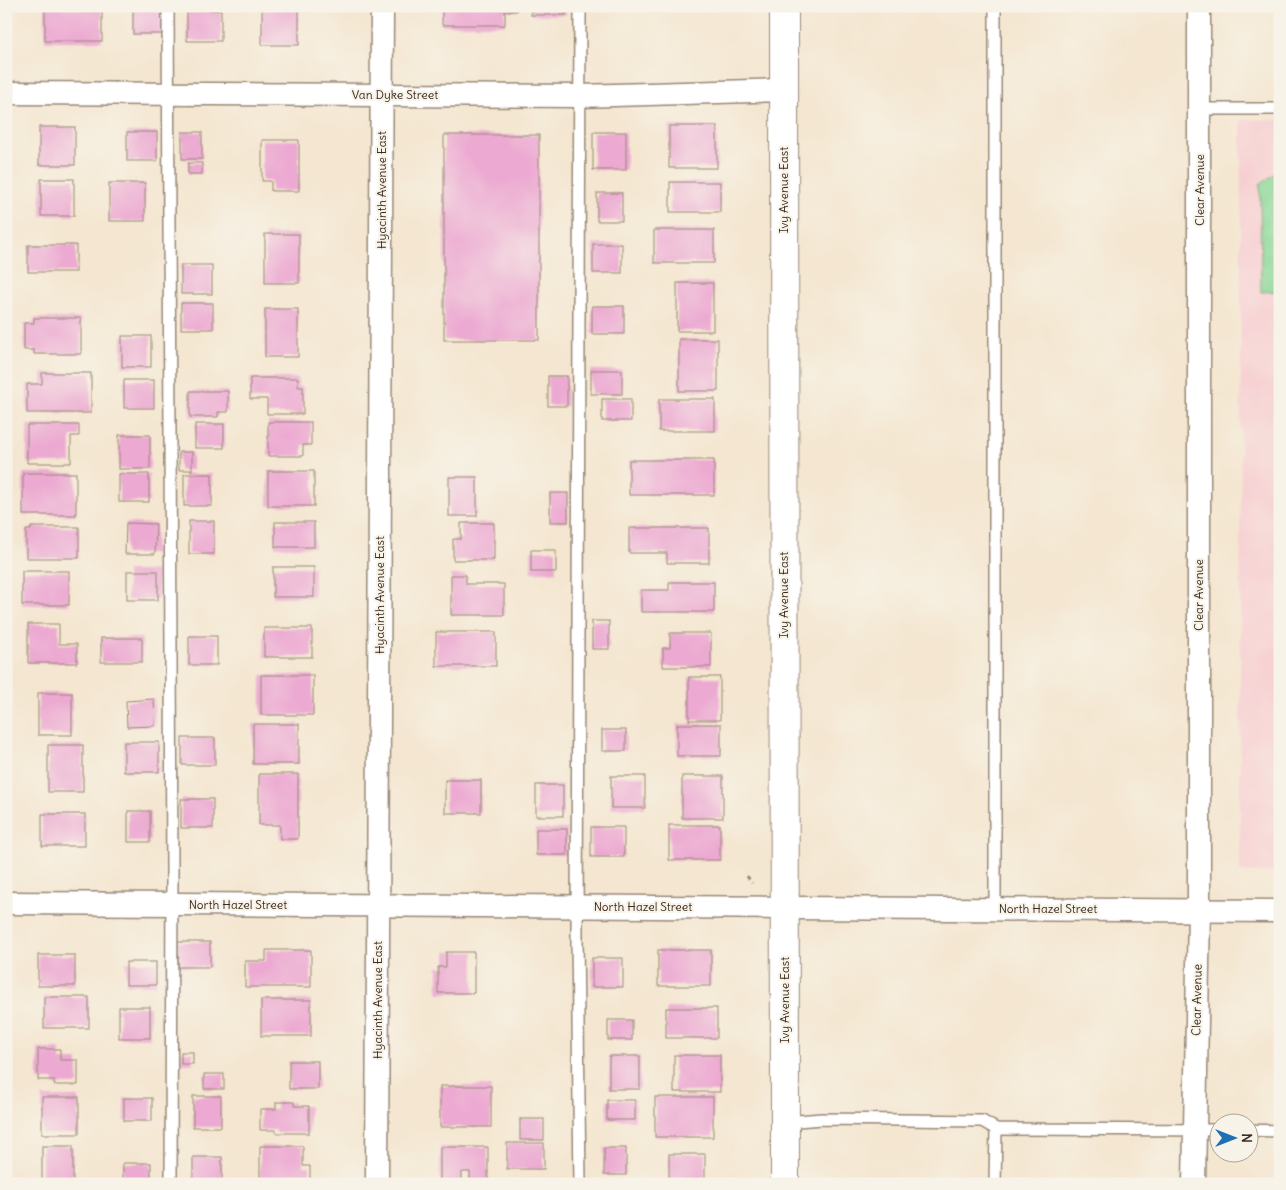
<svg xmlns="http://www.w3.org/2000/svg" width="1286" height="1190" font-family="Delius,sans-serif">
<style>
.built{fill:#f7cfd2}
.garden{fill:#86d594;stroke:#608059}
.building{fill:#eca9d1}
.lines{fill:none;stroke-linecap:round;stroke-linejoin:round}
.lane-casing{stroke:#988877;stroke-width:14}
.street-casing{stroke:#988877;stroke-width:25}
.secondary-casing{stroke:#988877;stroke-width:30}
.path{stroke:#988877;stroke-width:3;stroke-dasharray:4 4;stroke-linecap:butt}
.lane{stroke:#fff;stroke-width:11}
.street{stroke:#fff;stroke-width:22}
.secondary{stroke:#fff;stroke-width:28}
.labels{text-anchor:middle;stroke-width:4;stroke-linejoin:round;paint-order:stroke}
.street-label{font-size:12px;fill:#3b2a1e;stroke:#f7f3e8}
</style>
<rect width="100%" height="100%" fill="#f7f3e8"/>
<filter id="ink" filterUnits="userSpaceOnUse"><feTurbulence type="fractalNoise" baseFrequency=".02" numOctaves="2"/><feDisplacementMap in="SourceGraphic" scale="10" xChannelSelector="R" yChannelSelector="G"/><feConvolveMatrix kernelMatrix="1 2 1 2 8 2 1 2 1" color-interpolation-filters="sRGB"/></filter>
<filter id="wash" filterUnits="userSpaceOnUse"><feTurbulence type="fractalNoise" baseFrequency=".0096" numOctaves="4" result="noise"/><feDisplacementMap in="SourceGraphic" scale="20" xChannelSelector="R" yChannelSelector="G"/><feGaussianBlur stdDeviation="1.12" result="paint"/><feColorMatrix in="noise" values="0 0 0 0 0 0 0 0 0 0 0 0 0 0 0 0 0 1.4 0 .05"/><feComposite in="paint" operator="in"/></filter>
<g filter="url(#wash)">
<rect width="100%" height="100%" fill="#f4e6d0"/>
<polygon class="built" points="1241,119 1280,120 1280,873 1240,872"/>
<polygon class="garden" points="1277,172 1280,172 1280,291 1261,292 1260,184"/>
<g id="blocks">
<g class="building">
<rect x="45" y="6" width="57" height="35"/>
<rect x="133" y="6" width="29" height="28"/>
<rect x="262" y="6" width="37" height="39"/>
<polygon points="442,6 517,6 517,11 505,11 505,25 442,25"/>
<rect x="531" y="6" width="35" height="9"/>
<rect x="187" y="10" width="34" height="31"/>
<rect x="669" y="126" width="48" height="42"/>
<rect x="39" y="127" width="36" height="38"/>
<rect x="127" y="132" width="30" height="29"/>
<rect x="182" y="132" width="20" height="27"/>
<rect x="593" y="132" width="33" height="38"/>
<rect x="444" y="135" width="95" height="205"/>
<polygon points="262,140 299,140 299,191 271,191 271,181 262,181"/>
<rect x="188" y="163" width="14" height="11"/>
<rect x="41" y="179" width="33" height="37"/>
<rect x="670" y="182" width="50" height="30"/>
<rect x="109" y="183" width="36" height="38"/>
<rect x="597" y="193" width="25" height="28"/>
<rect x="654" y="230" width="60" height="33"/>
<rect x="265" y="234" width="34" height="49"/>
<rect x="593" y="244" width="29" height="29"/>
<rect x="28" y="245" width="48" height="27"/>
<rect x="181" y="265" width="31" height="29"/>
<rect x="677" y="283" width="36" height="48"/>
<rect x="181" y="303" width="32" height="26"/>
<rect x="592" y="306" width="32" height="28"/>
<rect x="265" y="309" width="33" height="48"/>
<polygon points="34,318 81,318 81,354 34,354 34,350 24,350 24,323 34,323"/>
<rect x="122" y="336" width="29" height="31"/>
<rect x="679" y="339" width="39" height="52"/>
<rect x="591" y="370" width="31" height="24"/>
<polygon points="42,373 91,373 91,413 27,413 27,384 42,384"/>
<rect x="548" y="376" width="19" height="30"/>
<polygon points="250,378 298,378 298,387 303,387 303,414 267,414 267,399 250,399"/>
<rect x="124" y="380" width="30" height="28"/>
<polygon points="190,391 228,391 228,412 218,412 218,417 190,417"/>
<rect x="602" y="399" width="29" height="22"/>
<rect x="659" y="399" width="56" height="32"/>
<polygon points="268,422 311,422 311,445 303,445 303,456 268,456"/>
<rect x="195" y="424" width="29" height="24"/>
<polygon points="27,425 79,425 79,436 71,436 71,463 27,463"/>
<rect x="119" y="435" width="31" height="34"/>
<rect x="179" y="452" width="13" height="18"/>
<rect x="629" y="460" width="85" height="35"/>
<rect x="268" y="471" width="46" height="35"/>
<rect x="23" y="473" width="53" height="42"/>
<rect x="119" y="474" width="30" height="28"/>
<rect x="184" y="474" width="28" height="32"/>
<rect x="449" y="477" width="28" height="39"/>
<rect x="550" y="493" width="18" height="29"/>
<rect x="189" y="521" width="25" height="33"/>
<rect x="275" y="522" width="39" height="25"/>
<polygon points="126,523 156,524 155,554 125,554"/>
<polygon points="461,523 494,523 494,560 453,560 453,539 461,539"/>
<polygon points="31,527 79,527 79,558 26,558 26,530 31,530"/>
<polygon points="629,528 709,528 709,563 667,563 667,553 629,553"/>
<rect x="531" y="550" width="25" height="22"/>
<rect x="273" y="567" width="41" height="30"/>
<rect x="22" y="571" width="47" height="34"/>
<rect x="127" y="571" width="31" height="29"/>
<polygon points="451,575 466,575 466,584 504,584 504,615 451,615"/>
<polygon points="669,582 714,582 714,612 641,612 641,590 669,590"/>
<rect x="592" y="621" width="17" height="28"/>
<polygon points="28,624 59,624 59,644 77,644 77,663 28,663"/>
<rect x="264" y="628" width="48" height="29"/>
<rect x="436" y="632" width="60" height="34"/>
<polygon points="670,633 711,633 711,667 663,667 663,648 670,648"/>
<rect x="189" y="636" width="28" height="29"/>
<rect x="101" y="638" width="41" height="24"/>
<rect x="261" y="675" width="52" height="40"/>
<rect x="689" y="677" width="31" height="43"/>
<rect x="38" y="693" width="34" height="42"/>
<polygon points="154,699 155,726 127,727 126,701"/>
<rect x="253" y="724" width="46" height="40"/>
<rect x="677" y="724" width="44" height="32"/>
<rect x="602" y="730" width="24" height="21"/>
<rect x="182" y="738" width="33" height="27"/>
<rect x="124" y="742" width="35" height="30"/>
<rect x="48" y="745" width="35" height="47"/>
<polygon points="259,774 298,774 298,839 280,839 280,825 259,825"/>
<rect x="611" y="776" width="34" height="32"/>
<rect x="682" y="776" width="41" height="42"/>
<rect x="445" y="780" width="36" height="33"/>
<rect x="536" y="785" width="27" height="31"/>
<rect x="181" y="799" width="32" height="29"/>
<rect x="128" y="811" width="22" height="31"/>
<rect x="42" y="814" width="43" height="32"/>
<rect x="669" y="825" width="51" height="35"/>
<rect x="591" y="827" width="33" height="30"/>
<rect x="536" y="829" width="31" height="26"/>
<rect x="178" y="942" width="32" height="25"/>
<polygon points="266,950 311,950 311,987 245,987 245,961 266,961"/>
<rect x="658" y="950" width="53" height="36"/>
<polygon points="446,952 474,952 474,993 438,993 438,967 446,967"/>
<rect x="38" y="955" width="37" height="31"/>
<rect x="592" y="958" width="31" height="29"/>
<rect x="126" y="962" width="30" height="23"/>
<rect x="44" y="997" width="45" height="31"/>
<rect x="261" y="1000" width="50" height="36"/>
<rect x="119" y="1007" width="31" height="31"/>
<rect x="666" y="1008" width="51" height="30"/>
<rect x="608" y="1020" width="24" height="20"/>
<polygon points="38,1049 60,1049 60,1060 78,1060 78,1085 54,1085 54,1080 38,1080"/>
<rect x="181" y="1052" width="12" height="12"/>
<rect x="674" y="1055" width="46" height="37"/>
<rect x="609" y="1056" width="31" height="33"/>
<rect x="289" y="1061" width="29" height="28"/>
<rect x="204" y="1074" width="20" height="15"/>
<rect x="440" y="1086" width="51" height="41"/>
<rect x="193" y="1096" width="28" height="31"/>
<rect x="42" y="1097" width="37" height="37"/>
<rect x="655" y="1097" width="58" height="40"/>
<rect x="124" y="1098" width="28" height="23"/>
<rect x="607" y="1100" width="28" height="20"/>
<polygon points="276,1102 294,1102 294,1106 309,1106 309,1133 276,1133 276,1130 260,1130 260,1109 276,1109"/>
<rect x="520" y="1119" width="24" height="21"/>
<rect x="507" y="1143" width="37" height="26"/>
<rect x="42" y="1146" width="31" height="38"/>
<polygon points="260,1146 303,1146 303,1166 310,1166 310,1184 260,1184"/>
<polygon points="440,1147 488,1147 488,1183 470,1183 470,1172 462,1172 462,1184 440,1184"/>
<rect x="604" y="1148" width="22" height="27"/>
<rect x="669" y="1154" width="36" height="30"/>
<rect x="193" y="1157" width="29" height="27"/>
<rect x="123" y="1163" width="28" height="21"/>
</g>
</g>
</g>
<g filter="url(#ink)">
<use href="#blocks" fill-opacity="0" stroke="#988877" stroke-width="1"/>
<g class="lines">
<defs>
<g id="lane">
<polyline points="168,6 172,871 171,1184"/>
<polyline points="580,6 577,937 580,1184"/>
<polyline points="1200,109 1280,109"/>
<polyline points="995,909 995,6"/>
<polyline points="785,1122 822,1119 982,1121 996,1129 1218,1130"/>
<polyline points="1248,1130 1280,1131"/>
<polyline points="995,1184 996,1129"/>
</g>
<g id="street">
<polyline points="6,93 579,96 784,90"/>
<polyline points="6,903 1280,911"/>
<polyline points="377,1184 382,6"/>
<polyline points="1194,1184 1199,910 1199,6"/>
</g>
<polyline id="secondary" points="784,6 785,1184"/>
</defs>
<use href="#lane" class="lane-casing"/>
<use href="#street" class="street-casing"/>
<use href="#secondary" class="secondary-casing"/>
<polyline class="path" points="747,876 752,883"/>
<use href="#lane" class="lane"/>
<use href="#street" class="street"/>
<use href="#secondary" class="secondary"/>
</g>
</g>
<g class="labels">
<g class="street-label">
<text x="395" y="99">Van Dyke Street</text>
<text transform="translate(382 190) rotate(-90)" y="4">Hyacinth Avenue East</text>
<text transform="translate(784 190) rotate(-90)" y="4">Ivy Avenue East</text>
<text transform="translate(1200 190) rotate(-90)" y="4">Clear Avenue</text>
<text transform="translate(380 595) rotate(-90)" y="4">Hyacinth Avenue East</text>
<text transform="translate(784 595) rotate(-90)" y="4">Ivy Avenue East</text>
<text transform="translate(1199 595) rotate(-90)" y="4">Clear Avenue</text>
<text x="238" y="909">North Hazel Street</text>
<text x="643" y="911">North Hazel Street</text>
<text x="1048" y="913">North Hazel Street</text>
<text transform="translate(378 1000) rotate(-90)" y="4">Hyacinth Avenue East</text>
<text transform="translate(785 1000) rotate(-90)" y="4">Ivy Avenue East</text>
<text transform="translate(1197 1000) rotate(-89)" y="4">Clear Avenue</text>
</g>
</g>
<rect width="1286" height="1190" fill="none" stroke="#f7f3e8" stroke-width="25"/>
<g transform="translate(1234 1138) rotate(90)"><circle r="24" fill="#f7f3e8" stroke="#aca397"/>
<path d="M0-4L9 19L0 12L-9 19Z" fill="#1f6fb2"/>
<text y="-8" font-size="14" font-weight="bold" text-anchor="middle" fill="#3b2a1e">N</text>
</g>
</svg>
